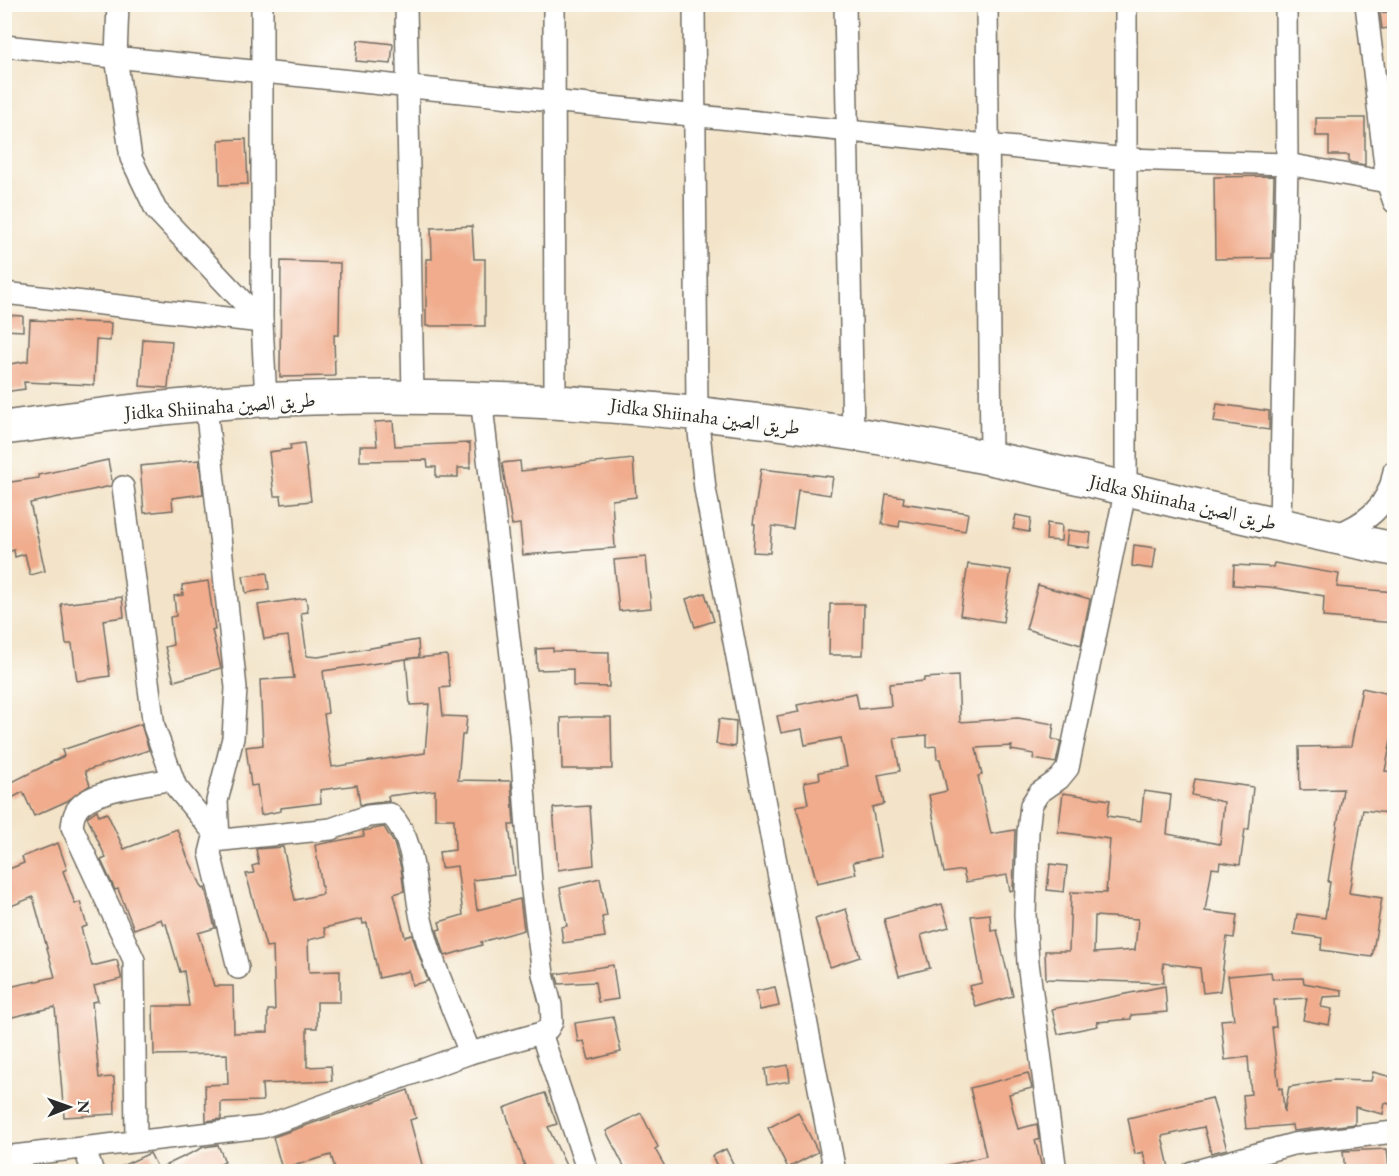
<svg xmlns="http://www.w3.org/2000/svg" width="1399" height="1176" font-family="'EB Garamond',Amiri,serif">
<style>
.building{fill:#f0ac8c;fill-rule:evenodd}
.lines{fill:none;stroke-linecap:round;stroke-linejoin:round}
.minor-casing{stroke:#716c62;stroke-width:24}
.primary-casing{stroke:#716c62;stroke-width:36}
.minor{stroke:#fff;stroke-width:21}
.primary{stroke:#fff;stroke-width:33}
.labels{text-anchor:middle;stroke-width:4.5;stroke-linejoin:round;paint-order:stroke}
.street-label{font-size:20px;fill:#2b2b2b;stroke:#fdfcf7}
</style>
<rect width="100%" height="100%" fill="#fdfcf7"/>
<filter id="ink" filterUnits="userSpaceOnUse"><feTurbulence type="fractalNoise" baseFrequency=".0167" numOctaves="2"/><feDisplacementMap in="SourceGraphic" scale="12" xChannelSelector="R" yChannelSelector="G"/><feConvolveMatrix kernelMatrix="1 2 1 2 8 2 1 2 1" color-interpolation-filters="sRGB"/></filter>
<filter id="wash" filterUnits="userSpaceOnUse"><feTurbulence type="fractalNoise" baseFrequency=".008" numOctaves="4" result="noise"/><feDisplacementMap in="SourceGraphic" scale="24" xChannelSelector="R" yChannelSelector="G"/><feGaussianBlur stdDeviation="1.35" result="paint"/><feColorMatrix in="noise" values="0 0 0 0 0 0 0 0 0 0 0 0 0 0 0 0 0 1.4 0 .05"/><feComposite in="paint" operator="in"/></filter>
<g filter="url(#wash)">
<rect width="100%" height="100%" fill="#f3e4c9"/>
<g id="blocks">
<g class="building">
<polygon points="1395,11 1395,27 1382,29 1380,13"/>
<polygon points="358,40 393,44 391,64 356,61"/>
<polygon points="1316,118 1365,118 1365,165 1349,162 1349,155 1329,155 1329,136 1316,136"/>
<polygon points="246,139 248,184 220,185 219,140"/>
<polygon points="1274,176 1272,258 1215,259 1214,177"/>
<polygon points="472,226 474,259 485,259 485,326 426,326 426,259 432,259 431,228"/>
<polygon points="281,261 340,263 339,335 334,335 335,376 280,377"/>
<polygon points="4,315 23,316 23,331 4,330"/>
<polygon points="30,320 111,323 110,341 96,340 94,385 24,382 25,389 4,392 4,365 28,361"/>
<polygon points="143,339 172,341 168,388 140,386"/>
<polygon points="1217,404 1269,411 1269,430 1214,422"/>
<polygon points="393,421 395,446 470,443 470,468 458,468 458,477 436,477 436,467 428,467 427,460 360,461 360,446 377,446 375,422"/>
<polygon points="304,443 311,501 282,504 281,496 274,496 269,452 291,449 290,445"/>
<polygon points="633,459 636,497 612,500 615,548 523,555 520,524 512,525 502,463 520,461 521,471"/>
<polygon points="108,460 112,481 111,486 30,503 45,571 30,575 25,554 15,557 14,550 4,553 4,483 39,478 38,475"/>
<polygon points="199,460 203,494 172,498 173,510 144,513 140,466"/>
<polygon points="761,469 833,477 830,495 798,490 793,529 772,526 770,553 753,552 755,524 753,524"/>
<polygon points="886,494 904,497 903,503 968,513 965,531 900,520 899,527 882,524"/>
<polygon points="1016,515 1031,518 1029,532 1013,529"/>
<polygon points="1047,523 1062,525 1061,541 1046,540"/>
<polygon points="1068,530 1091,533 1089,548 1066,545"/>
<polygon points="1134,545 1156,548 1153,569 1132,566"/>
<polygon points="646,557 651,608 619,611 614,560"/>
<polygon points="1274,563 1339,574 1337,587 1395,592 1395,623 1323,617 1324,596 1269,587 1233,585 1234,565 1273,567"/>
<polygon points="968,564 1011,570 1003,622 960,615"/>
<polygon points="267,573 269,589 246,593 243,576"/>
<polygon points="208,581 215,630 212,630 221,668 174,681 165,647 173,645 170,617 176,616 174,596 183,595 182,585"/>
<polygon points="1038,585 1090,599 1081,645 1026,629"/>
<polygon points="705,593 714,621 695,627 686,599"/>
<polygon points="122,597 124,617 103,620 110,676 77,681 72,644 66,644 61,604"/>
<polygon points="306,598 308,612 301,613 307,656 318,657 418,640 419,657 323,671 328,713 324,714 332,767 425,753 429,704 410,705 406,659 447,655 450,687 440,688 443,716 467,717 465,735 462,735 458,780 511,781 514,825 509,825 515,875 473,880 477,910 520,899 524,930 481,942 482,945 445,956 437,930 441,929 439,922 463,915 457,866 441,868 439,852 455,850 454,819 435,819 435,790 388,796 389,801 360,805 357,785 320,790 321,803 281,808 281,811 261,815 257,785 251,786 246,747 263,745 260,680 294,678 288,636 264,639 258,605"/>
<polygon points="830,604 864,604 863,655 829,655"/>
<polygon points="553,648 553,651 609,652 609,687 573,686 573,669 537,670 536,649"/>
<polygon points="958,676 960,722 1018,718 1054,724 1052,739 1061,741 1056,763 1033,759 1034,754 1011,750 1012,746 976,748 982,775 978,776 991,834 1015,830 1013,890 1010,891 1007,875 966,882 963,870 944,873 929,795 947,791 940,759 937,759 936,746 927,747 927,735 894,738 900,771 878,775 884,804 872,807 881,857 853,862 856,874 817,883 796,806 808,804 804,782 820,779 819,772 847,767 841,738 805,745 802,729 781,733 777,716 799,712 797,705 856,693 859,709 891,706 889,684 924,681 924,678"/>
<polygon points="1362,688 1395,695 1395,721 1385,771 1395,772 1395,814 1363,810 1349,893 1382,898 1372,957 1321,950 1322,938 1294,934 1297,914 1325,918 1330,882 1328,882 1343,789 1300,790 1299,747 1351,746"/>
<polygon points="576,717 611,717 612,769 562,769 561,718"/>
<polygon points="719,719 736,721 735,747 716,744"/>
<polygon points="141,724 149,750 85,771 90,785 67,801 34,816 23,792 12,798 6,785 64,756 62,750"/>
<path d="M 1195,779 L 1253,787 L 1249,829 L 1245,829 L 1240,865 L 1220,862 L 1219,869 L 1212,868 L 1205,911 L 1237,915 L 1234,938 L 1227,937 L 1220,991 L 1203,993 L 1200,968 L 1163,963 L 1164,983 L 1046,979 L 1045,951 L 1069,951 L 1071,892 L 1106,893 L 1110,839 L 1058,832 L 1063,793 L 1110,800 L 1107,816 L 1141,821 L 1144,791 L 1171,795 L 1167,834 L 1220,844 L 1224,802 L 1192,795 ZM 1095,916 L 1138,919 L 1135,950 L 1094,953 Z"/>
<polygon points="590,806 594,865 558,870 553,808"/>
<polygon points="97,810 99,816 107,813 124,849 177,829 187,856 203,889 205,888 215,928 198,933 214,986 233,986 234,1033 268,1032 268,1010 275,1010 273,946 266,947 246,874 254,873 252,866 259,864 256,849 283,847 295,900 323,894 315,845 364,836 363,831 384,827 394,843 401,868 404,891 394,894 405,937 412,935 428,981 412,985 409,971 379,978 367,923 363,924 362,919 324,928 326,936 308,940 309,972 340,971 340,1002 317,1002 317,1028 307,1028 307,1067 331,1066 332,1081 262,1084 263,1101 221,1102 221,1119 206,1121 205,1085 228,1084 227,1054 154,1055 153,1006 189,1006 184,971 180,972 166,924 163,925 161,919 134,929 118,889 115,890 101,860 106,858 87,817"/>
<polygon points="58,843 67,869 63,871 75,904 80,902 87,926 81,928 92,966 117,960 121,976 121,979 94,986 98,1001 92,1002 99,1078 114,1077 115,1114 64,1117 55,1007 4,1019 4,988 55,977 33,897 4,909 4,871 24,863 22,857"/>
<polygon points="1050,864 1067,866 1064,892 1047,890"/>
<polygon points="600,878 607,916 602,917 605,937 563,943 561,927 567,926 560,888"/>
<polygon points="942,904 949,927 921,935 930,968 899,976 884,919"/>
<polygon points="846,909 860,957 830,967 815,919"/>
<polygon points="990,914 991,931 997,930 1013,996 976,1007 969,986 982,983 971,916"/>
<polygon points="613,965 618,999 598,1002 595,982 559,984 556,974"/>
<polygon points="1271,972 1272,979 1303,978 1304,983 1342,990 1342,996 1323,997 1321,1007 1332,1009 1329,1025 1303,1020 1307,998 1274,1000 1276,1027 1272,1027 1279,1089 1282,1088 1284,1112 1289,1087 1333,1080 1371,1081 1373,1072 1395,1078 1395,1105 1385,1103 1383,1114 1355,1107 1355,1124 1293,1131 1292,1125 1246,1129 1243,1095 1251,1094 1248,1057 1225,1060 1221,1020 1234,1019 1228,976"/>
<polygon points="1165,986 1167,1012 1131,1015 1131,1019 1097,1022 1098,1026 1058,1034 1052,1009"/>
<polygon points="775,987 779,1006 760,1010 756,991"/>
<polygon points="613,1017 621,1052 589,1060 584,1041 578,1042 575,1023"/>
<polygon points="788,1065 790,1081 767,1085 765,1069"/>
<polygon points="1028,1073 1032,1088 1009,1094 1018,1129 1037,1124 1039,1140 1035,1140 1043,1172 945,1172 944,1166 986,1156 970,1088"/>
<polygon points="408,1090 416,1118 410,1120 424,1172 336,1172 331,1155 282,1169 273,1137"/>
<polygon points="545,1093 557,1124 548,1127 569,1172 527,1172 504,1108"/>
<polygon points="1212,1098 1227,1149 1211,1153 1204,1127 1162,1136 1170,1172 1148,1172 1143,1152 1135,1154 1128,1118"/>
<polygon points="798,1112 818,1152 788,1168 768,1128"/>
<polygon points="641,1113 658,1147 655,1149 668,1172 627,1172 606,1131"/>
<polygon points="218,1145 225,1162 205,1172 109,1172 150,1153 158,1169 204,1147"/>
<polygon points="726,1149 737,1172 720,1172 712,1156"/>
<polygon points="1387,1149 1389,1169 1345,1172 1343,1151"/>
</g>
</g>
</g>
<g filter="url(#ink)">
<use href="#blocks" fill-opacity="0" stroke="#716c62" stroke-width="1.5"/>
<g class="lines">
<defs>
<g id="minor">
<polyline points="118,4 116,57 131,158 156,210 262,322"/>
<polyline points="262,4 262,322 266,401"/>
<polyline points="406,4 413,397"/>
<polyline points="554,4 555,402"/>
<polyline points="694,4 697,413 705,489 835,1172"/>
<polyline points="845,4 853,434"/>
<polyline points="987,4 991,458"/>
<polyline points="4,46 1127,159 1287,164 1387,182 1366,4"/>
<polyline points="1394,182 1387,182 1394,202"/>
<polyline points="4,293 262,322"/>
<polyline points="481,398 520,733 531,883 543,974 551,1005 552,1022 548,1029 541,1033 588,1172"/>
<polyline points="206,405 236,688 233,738 217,801 219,839"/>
<polyline points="123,487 154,727 176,787 219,839"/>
<polyline points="1280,525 1287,164 1286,4"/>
<path d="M 1333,536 C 1365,524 1389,507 1394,471"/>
<path d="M 238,968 L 210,853 L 213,841 L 331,829 L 368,816 L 390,814 C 418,842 413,888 422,923 C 433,967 454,1011 470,1053"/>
<path d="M 136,1140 L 134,960 L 72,827 C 73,819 74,811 81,805 C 98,789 149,784 172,779"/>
<polyline points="84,1148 93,1172"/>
<polyline points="4,1157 263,1127 470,1053 541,1033"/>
<polyline points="1056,1172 1028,963 1025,914 1028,832 1031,805 1039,793 1059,779 1068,768 1126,488 1126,4"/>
<polyline points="1192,1172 1293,1144 1394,1132"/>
</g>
<path id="primary" d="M 4,428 C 107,414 210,400 314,398 C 512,393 710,409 905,442 C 1070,470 1230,518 1394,549"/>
</defs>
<use href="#minor" class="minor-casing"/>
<use href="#primary" class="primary-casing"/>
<use href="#minor" class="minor"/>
<use href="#primary" class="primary"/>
</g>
</g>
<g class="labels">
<g class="street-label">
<text transform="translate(220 406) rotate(-4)" y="7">Jidka Shiinaha طريق الصين</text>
<text transform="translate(705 416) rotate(7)" y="7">Jidka Shiinaha طريق الصين</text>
<text transform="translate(1183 502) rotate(13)" y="7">Jidka Shiinaha طريق الصين</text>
</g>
</g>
<rect width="1399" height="1176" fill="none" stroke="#fdfcf7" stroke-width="24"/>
<g transform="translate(69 1107) rotate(89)" stroke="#fdfcf7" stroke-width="4.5" paint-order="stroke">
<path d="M0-4.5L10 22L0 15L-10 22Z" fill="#2b2b2b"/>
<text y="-9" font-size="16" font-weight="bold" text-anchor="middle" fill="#2b2b2b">N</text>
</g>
</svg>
